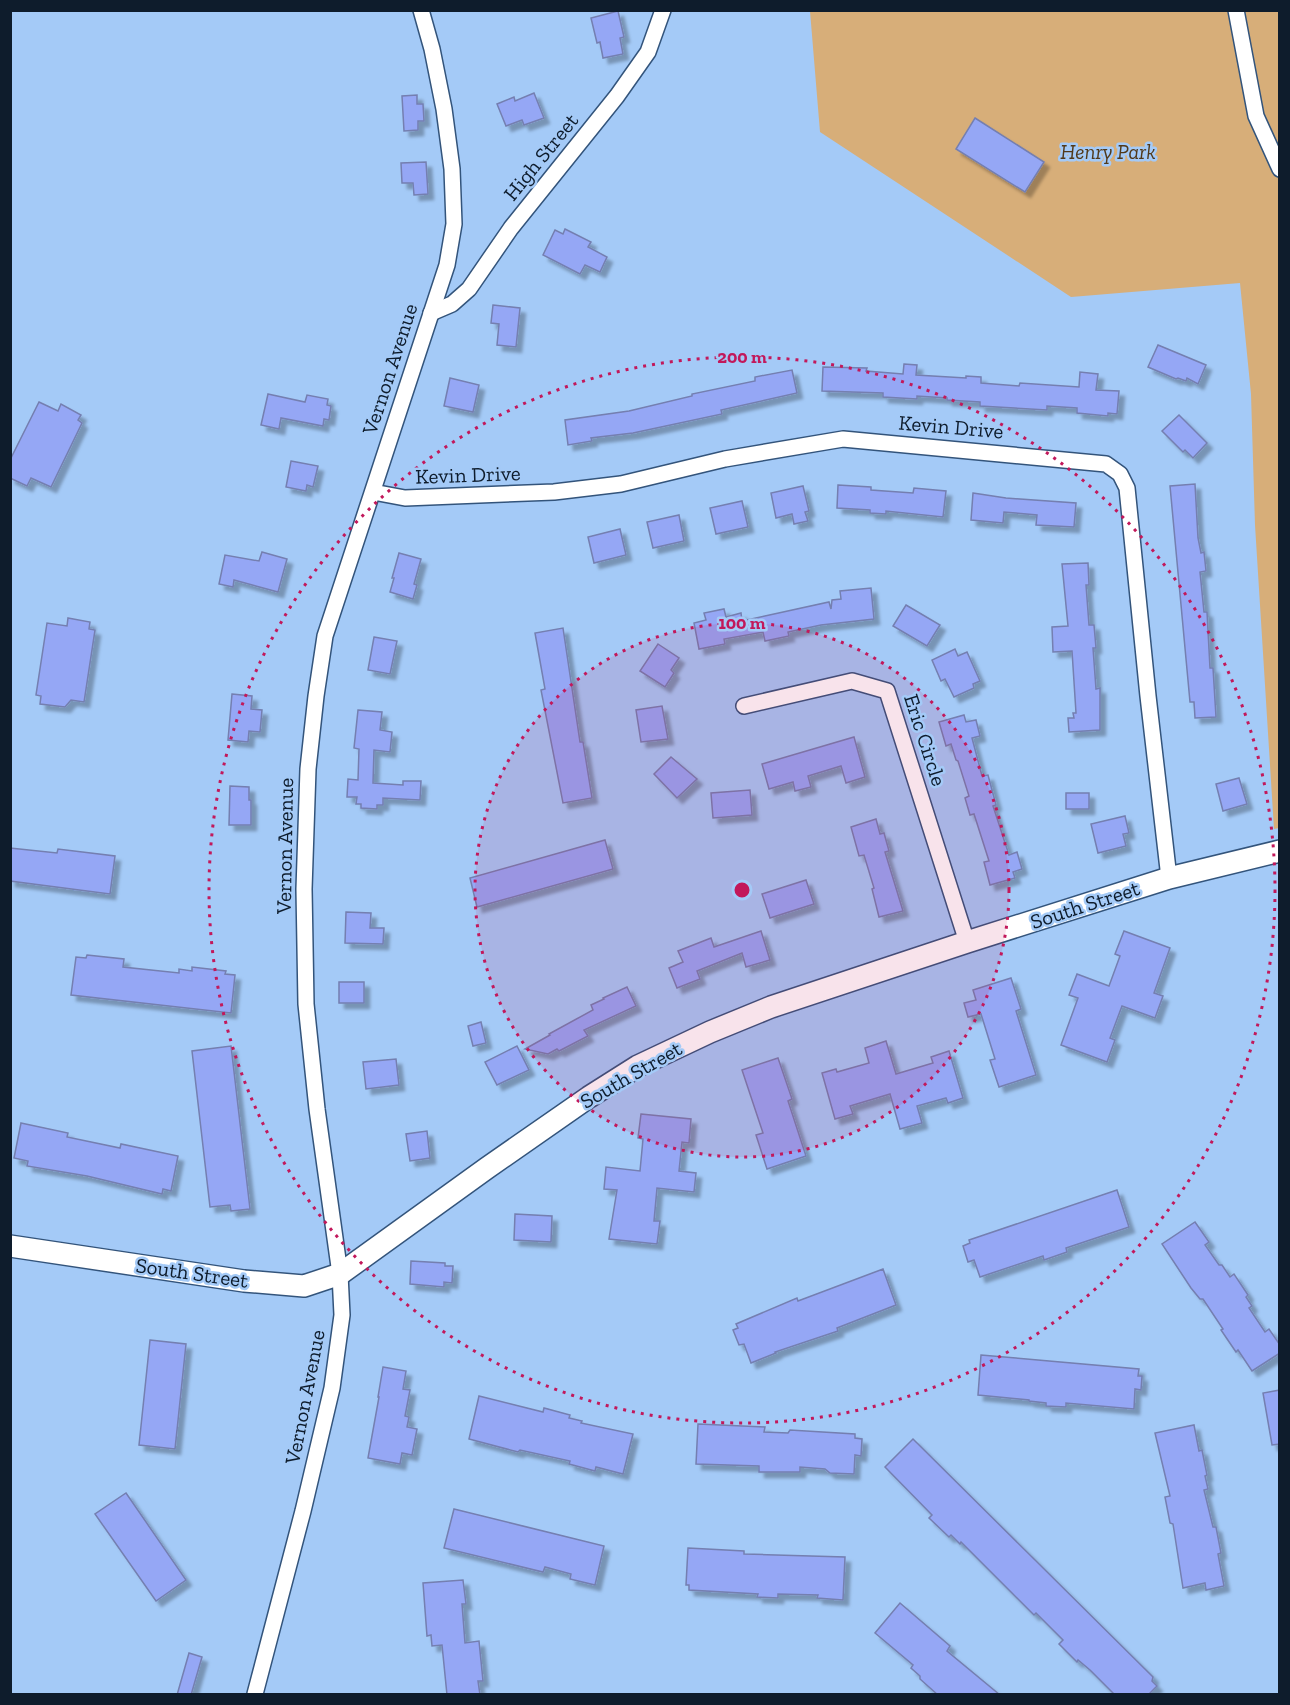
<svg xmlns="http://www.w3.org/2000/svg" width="1290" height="1705" font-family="'Zilla Slab',serif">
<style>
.green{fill:#d7ae79}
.building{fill:#95a7f5;stroke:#747fb0;stroke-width:1.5;filter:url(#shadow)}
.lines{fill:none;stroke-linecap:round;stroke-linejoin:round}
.street-casing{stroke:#33547b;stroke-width:18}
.secondary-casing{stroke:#33547b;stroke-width:24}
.street{stroke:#fff;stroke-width:15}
.secondary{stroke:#fff;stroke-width:21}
.ring{fill:none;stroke:#c2185b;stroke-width:3;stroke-dasharray:3 6}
.labels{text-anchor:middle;stroke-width:5;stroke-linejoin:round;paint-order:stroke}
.park-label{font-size:21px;font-style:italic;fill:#513919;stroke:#a4caf7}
.street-label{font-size:21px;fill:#0e1c2c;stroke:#a4caf7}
.centre{fill:#c2185b;stroke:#a4caf7;stroke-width:3}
.ring-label{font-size:18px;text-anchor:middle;font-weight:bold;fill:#c2185b;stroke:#a4caf7;stroke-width:5;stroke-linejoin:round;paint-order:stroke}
</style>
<defs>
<filter id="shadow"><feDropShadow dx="5.5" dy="5.5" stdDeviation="1.5" flood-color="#0004"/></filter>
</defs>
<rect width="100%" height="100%" fill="#a4caf7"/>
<polygon class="green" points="810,11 1279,11 1279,828 1274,829 1255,525 1251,394 1240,283 1071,297 820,132"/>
<g class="building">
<polygon points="618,11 624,37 620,38 623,54 603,58 600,42 597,43 591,18"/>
<polygon points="534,93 544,118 524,125 522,120 506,126 497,104 514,97 515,101"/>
<polygon points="417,95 417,104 423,104 424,121 418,121 418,130 404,131 402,96"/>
<polygon points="975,118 1044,162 1025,192 956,149"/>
<polygon points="426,162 428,194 414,195 413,183 402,183 401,163"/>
<polygon points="565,229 591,242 588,247 607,257 600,272 585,265 580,274 543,255 555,230 563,234"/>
<polygon points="493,305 520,308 516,347 497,345 499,324 491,323"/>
<polygon points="1158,345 1206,365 1198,384 1187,378 1186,381 1178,378 1176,379 1148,367"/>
<polygon points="904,364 917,365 916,375 966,378 966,376 981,377 981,383 1019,386 1020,383 1079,387 1080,372 1098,374 1096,390 1119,391 1117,414 1108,413 1108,416 1077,413 1077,408 1047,406 1047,410 997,407 980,406 980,402 947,400 947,398 917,396 917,399 883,397 883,393 822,391 823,367 867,368 866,371 903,374"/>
<polygon points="792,370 797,393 721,410 722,414 633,433 591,438 592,441 568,445 565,420 629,411 692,396 692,394 755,381 755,377"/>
<polygon points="450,378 479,385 473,412 444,406"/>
<polygon points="268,394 305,402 307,395 328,399 327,405 331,406 329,420 324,419 323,426 281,418 279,429 261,425"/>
<polygon points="39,402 58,411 61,404 81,415 78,420 82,423 51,487 31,478 27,486 10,478 10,460"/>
<polygon points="1179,415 1207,443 1193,458 1185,450 1183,452 1162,431"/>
<polygon points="291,461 318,466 313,487 307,485 306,491 286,487"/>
<polygon points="1195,484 1198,538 1201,553 1204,552 1206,571 1200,572 1204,612 1207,612 1210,668 1213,668 1216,717 1195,718 1194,702 1190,702 1170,486"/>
<polygon points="838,485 871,487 871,490 913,493 914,488 946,491 943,517 886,511 886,514 870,513 870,510 837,508"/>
<polygon points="803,486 809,511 805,512 808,521 794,524 792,514 776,518 771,493"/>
<polygon points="973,493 1006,498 1076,503 1074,527 1036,525 1037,515 1004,512 1003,523 971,520"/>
<polygon points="742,501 748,527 716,534 710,508"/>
<polygon points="679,515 684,541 653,548 647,522"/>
<polygon points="620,529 626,555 594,563 588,537"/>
<polygon points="262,552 287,559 278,592 234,580 233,587 219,584 225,555 259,561"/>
<polygon points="399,553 421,559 414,584 417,585 413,599 390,592 394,578 392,578"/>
<polygon points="1088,563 1089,585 1086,585 1089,625 1094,625 1096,648 1093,648 1096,689 1100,688 1100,730 1069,732 1068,718 1074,718 1073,713 1076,713 1072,651 1053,652 1052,627 1068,626 1062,564"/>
<polygon points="871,588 874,619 821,625 788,632 789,636 765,641 763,632 724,639 725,644 699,649 694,623 706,620 704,613 724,609 726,617 741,613 742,621 829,602 831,609 832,600 841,599 840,591"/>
<polygon points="906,605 940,625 927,646 893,626"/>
<polygon points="68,618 90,622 89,629 95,630 84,702 71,700 65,707 40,704 41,696 36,695 47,623 67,626"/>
<polygon points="563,628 580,742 583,742 592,798 563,803 541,690 545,689 535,633"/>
<polygon points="374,637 397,641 390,674 368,670"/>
<polygon points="658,644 679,658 671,670 674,673 665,687 640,671"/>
<polygon points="955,649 958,656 967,652 980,681 973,684 974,688 954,697 945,679 941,681 932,660"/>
<polygon points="232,694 252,696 251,709 262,710 260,732 249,731 248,742 228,740"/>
<polygon points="662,706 668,739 641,742 636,710"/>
<polygon points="358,710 382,712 380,730 392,732 390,752 374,750 373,783 403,785 403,781 421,781 420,800 383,798 383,805 377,805 377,809 361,808 361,804 356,804 357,797 347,797 348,779 358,780 359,749 354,748"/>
<polygon points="964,715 966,722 976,720 980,736 972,738 982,776 988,775 996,805 993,806 1009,855 1017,852 1022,869 1013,872 1015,878 990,885 984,862 989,861 974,814 970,815 965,798 969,796 958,761 956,760 951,744 946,746 939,722"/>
<polygon points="854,737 865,777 846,783 841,766 808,776 811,787 795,791 793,782 769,789 762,764"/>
<polygon points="671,757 697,779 677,798 654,774"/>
<polygon points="1239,778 1247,804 1223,811 1216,784"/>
<polygon points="230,786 249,787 249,800 251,800 251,825 229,825"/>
<polygon points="750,790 752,815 713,818 711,793"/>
<rect x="1066" y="793" width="23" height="16"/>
<polygon points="1125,816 1129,833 1123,834 1126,846 1098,853 1091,824"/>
<polygon points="876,819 880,834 884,833 889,851 885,852 903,911 879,917 872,889 874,888 864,855 859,856 851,827"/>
<polygon points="605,840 613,869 477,907 470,878"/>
<polygon points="10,848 57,853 58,849 115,856 110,894 10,881"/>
<polygon points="806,880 814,904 770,918 762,894"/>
<polygon points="346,912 371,913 370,928 384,928 383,944 345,943"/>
<polygon points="761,931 770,960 746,967 742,953 697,971 700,979 677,988 669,968 683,962 678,951 711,938 714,947"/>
<polygon points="1124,931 1170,948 1154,993 1163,996 1155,1018 1122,1006 1110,1038 1115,1040 1107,1062 1061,1045 1078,998 1069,995 1077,974 1109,986 1120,956 1115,954"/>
<polygon points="87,955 124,959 123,967 179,973 179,969 192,971 192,967 226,971 225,974 235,975 231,1013 71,995 76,957 86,958"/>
<polygon points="1011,978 1021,1009 1016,1011 1036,1075 999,1087 990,1060 995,1059 981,1014 968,1017 964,1003 976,1000 973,990"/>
<rect x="339" y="982" width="25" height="21"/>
<polygon points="627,987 636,1006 584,1030 588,1036 559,1051 557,1049 548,1054 525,1049 550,1035 549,1034 593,1010 591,1005 604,999 603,998"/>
<polygon points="481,1022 486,1043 473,1046 468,1026"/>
<polygon points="886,1041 896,1074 933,1063 931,1057 949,1051 963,1098 948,1103 946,1098 917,1106 922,1123 900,1129 890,1094 850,1106 853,1114 835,1119 822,1073 836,1069 837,1072 869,1063 865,1048"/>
<polygon points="231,1046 250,1209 231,1211 230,1205 210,1207 192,1051"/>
<polygon points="517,1046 529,1070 497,1085 485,1062"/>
<polygon points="778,1058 792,1099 788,1101 806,1156 767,1169 756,1135 763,1133 742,1070"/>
<polygon points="396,1059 399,1085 366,1089 363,1062"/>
<polygon points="641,1114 691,1119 689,1143 682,1142 679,1171 696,1173 694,1192 657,1188 654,1221 660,1221 657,1244 609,1239 617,1190 604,1189 606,1167 640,1171 643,1139 638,1138"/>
<polygon points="21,1123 68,1133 67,1137 120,1148 121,1144 178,1156 171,1191 163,1189 162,1194 87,1176 27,1166 28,1161 14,1158"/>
<polygon points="427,1131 430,1158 410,1161 406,1134"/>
<polygon points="1117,1190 1129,1227 1066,1248 1067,1252 1044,1260 1043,1256 980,1277 974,1260 968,1262 963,1246 970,1243 969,1240"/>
<polygon points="515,1214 552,1216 551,1242 514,1240"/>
<polygon points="1195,1222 1209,1242 1205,1245 1219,1265 1222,1265 1230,1277 1234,1274 1248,1295 1246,1297 1252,1306 1249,1308 1265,1332 1269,1329 1280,1345 1280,1353 1252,1371 1238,1350 1236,1352 1221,1330 1223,1329 1203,1299 1200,1299 1191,1288 1162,1244"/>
<polygon points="411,1261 445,1263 445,1266 453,1266 452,1283 444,1282 444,1287 410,1284"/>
<polygon points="883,1269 896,1305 837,1328 838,1331 775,1352 776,1353 751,1363 744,1344 739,1345 733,1330 738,1328 736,1324 797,1298 798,1301"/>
<polygon points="150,1340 186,1344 175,1449 139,1445"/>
<polygon points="981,1355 1139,1369 1138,1376 1142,1376 1141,1390 1135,1389 1134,1409 1066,1403 1066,1407 1046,1406 1046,1403 1029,1401 1029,1400 978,1395"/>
<polygon points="383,1367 406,1371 403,1389 410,1390 405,1416 409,1417 407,1427 417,1429 412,1455 402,1453 400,1464 368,1458 379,1397 378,1397"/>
<polygon points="1280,1390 1280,1444 1272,1445 1263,1393"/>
<polygon points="479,1396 543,1412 544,1408 570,1415 569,1418 582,1421 581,1423 633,1434 623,1474 596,1467 595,1471 569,1464 570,1461 520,1450 518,1452 469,1439"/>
<polygon points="698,1424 765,1427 764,1432 788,1433 790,1430 855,1434 855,1438 862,1439 861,1456 855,1455 854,1474 830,1473 825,1469 800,1467 800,1472 759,1472 759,1466 696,1464"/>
<polygon points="1194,1425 1199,1451 1202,1450 1207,1475 1205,1476 1208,1489 1204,1490 1213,1527 1216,1527 1221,1553 1218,1554 1224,1586 1206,1590 1205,1583 1183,1588 1173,1524 1170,1523 1165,1497 1170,1496 1155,1433"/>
<polygon points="913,1439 1153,1677 1152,1681 1157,1686 1148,1695 1115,1695 1090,1670 1078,1660 1077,1662 1059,1644 1063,1640 1036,1613 1034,1615 961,1542 960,1544 951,1535 949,1537 929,1518 932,1515 885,1467"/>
<polygon points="126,1493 186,1580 156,1601 95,1514"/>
<polygon points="454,1509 604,1546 595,1585 570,1579 571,1574 545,1567 543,1572 444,1548"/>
<polygon points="688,1548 744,1551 744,1554 845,1557 843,1600 817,1598 818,1595 778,1594 778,1598 757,1597 758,1594 689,1590 689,1585 686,1585"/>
<polygon points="463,1580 466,1604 462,1604 465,1643 479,1641 483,1681 478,1681 480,1695 447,1695 442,1645 432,1646 431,1635 427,1636 423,1583"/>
<polygon points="900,1603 950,1646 947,1651 1000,1695 938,1695 920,1679 920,1676 911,1668 913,1665 875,1633"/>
<polygon points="189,1653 202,1657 191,1695 177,1695"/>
</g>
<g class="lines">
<defs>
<g id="street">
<polyline points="1236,10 1256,116 1280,169"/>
<polyline points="431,313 452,304 469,289 511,228 617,96 648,52 663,10"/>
<polyline points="373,492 405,498 554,492 621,484 725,459 843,439 1106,464 1120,474 1127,488 1148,696 1169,878"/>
<polyline points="744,706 852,681 887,691 967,942"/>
<polyline points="255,1694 303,1511 332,1388 342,1315 340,1274 317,1109 306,1004 304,889 308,769 316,696 325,636 447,265 454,224 452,169 444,109 432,49 421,10"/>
</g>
<polyline id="secondary" points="10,1246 244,1281 304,1286 340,1274 487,1168 589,1097 638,1066 710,1032 771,1007 967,942 1169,878 1280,851"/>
</defs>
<use href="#street" class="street-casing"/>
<use href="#secondary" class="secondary-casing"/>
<use href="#street" class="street"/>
<use href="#secondary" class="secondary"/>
</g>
<circle cx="742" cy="890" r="267" fill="#c2185b" fill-opacity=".12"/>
<g class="ring">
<circle cx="742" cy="890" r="267"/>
<circle cx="742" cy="890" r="533"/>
</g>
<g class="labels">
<g class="park-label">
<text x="1108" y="159">Henry Park</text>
</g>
<g class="street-label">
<text transform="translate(541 157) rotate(-51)" y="7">High Street</text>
<text transform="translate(390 369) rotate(-72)" y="7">Vernon Avenue</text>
<text transform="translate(951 427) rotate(5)" y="7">Kevin Drive</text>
<text transform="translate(468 475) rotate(-2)" y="7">Kevin Drive</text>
<text transform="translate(925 740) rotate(72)" y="7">Eric Circle</text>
<text transform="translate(285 846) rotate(-89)" y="7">Vernon Avenue</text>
<text transform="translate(1085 905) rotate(-18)" y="7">South Street</text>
<text transform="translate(631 1075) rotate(-30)" y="7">South Street</text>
<text transform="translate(192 1273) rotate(8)" y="7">South Street</text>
<text transform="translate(305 1397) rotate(-79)" y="7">Vernon Avenue</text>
</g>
</g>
<circle cx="742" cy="890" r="9" class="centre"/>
<g class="ring-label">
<text x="742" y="363">200 m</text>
<text x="742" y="629">100 m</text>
</g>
<rect width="1290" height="1705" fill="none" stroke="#0e1c2c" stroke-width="24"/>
</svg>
